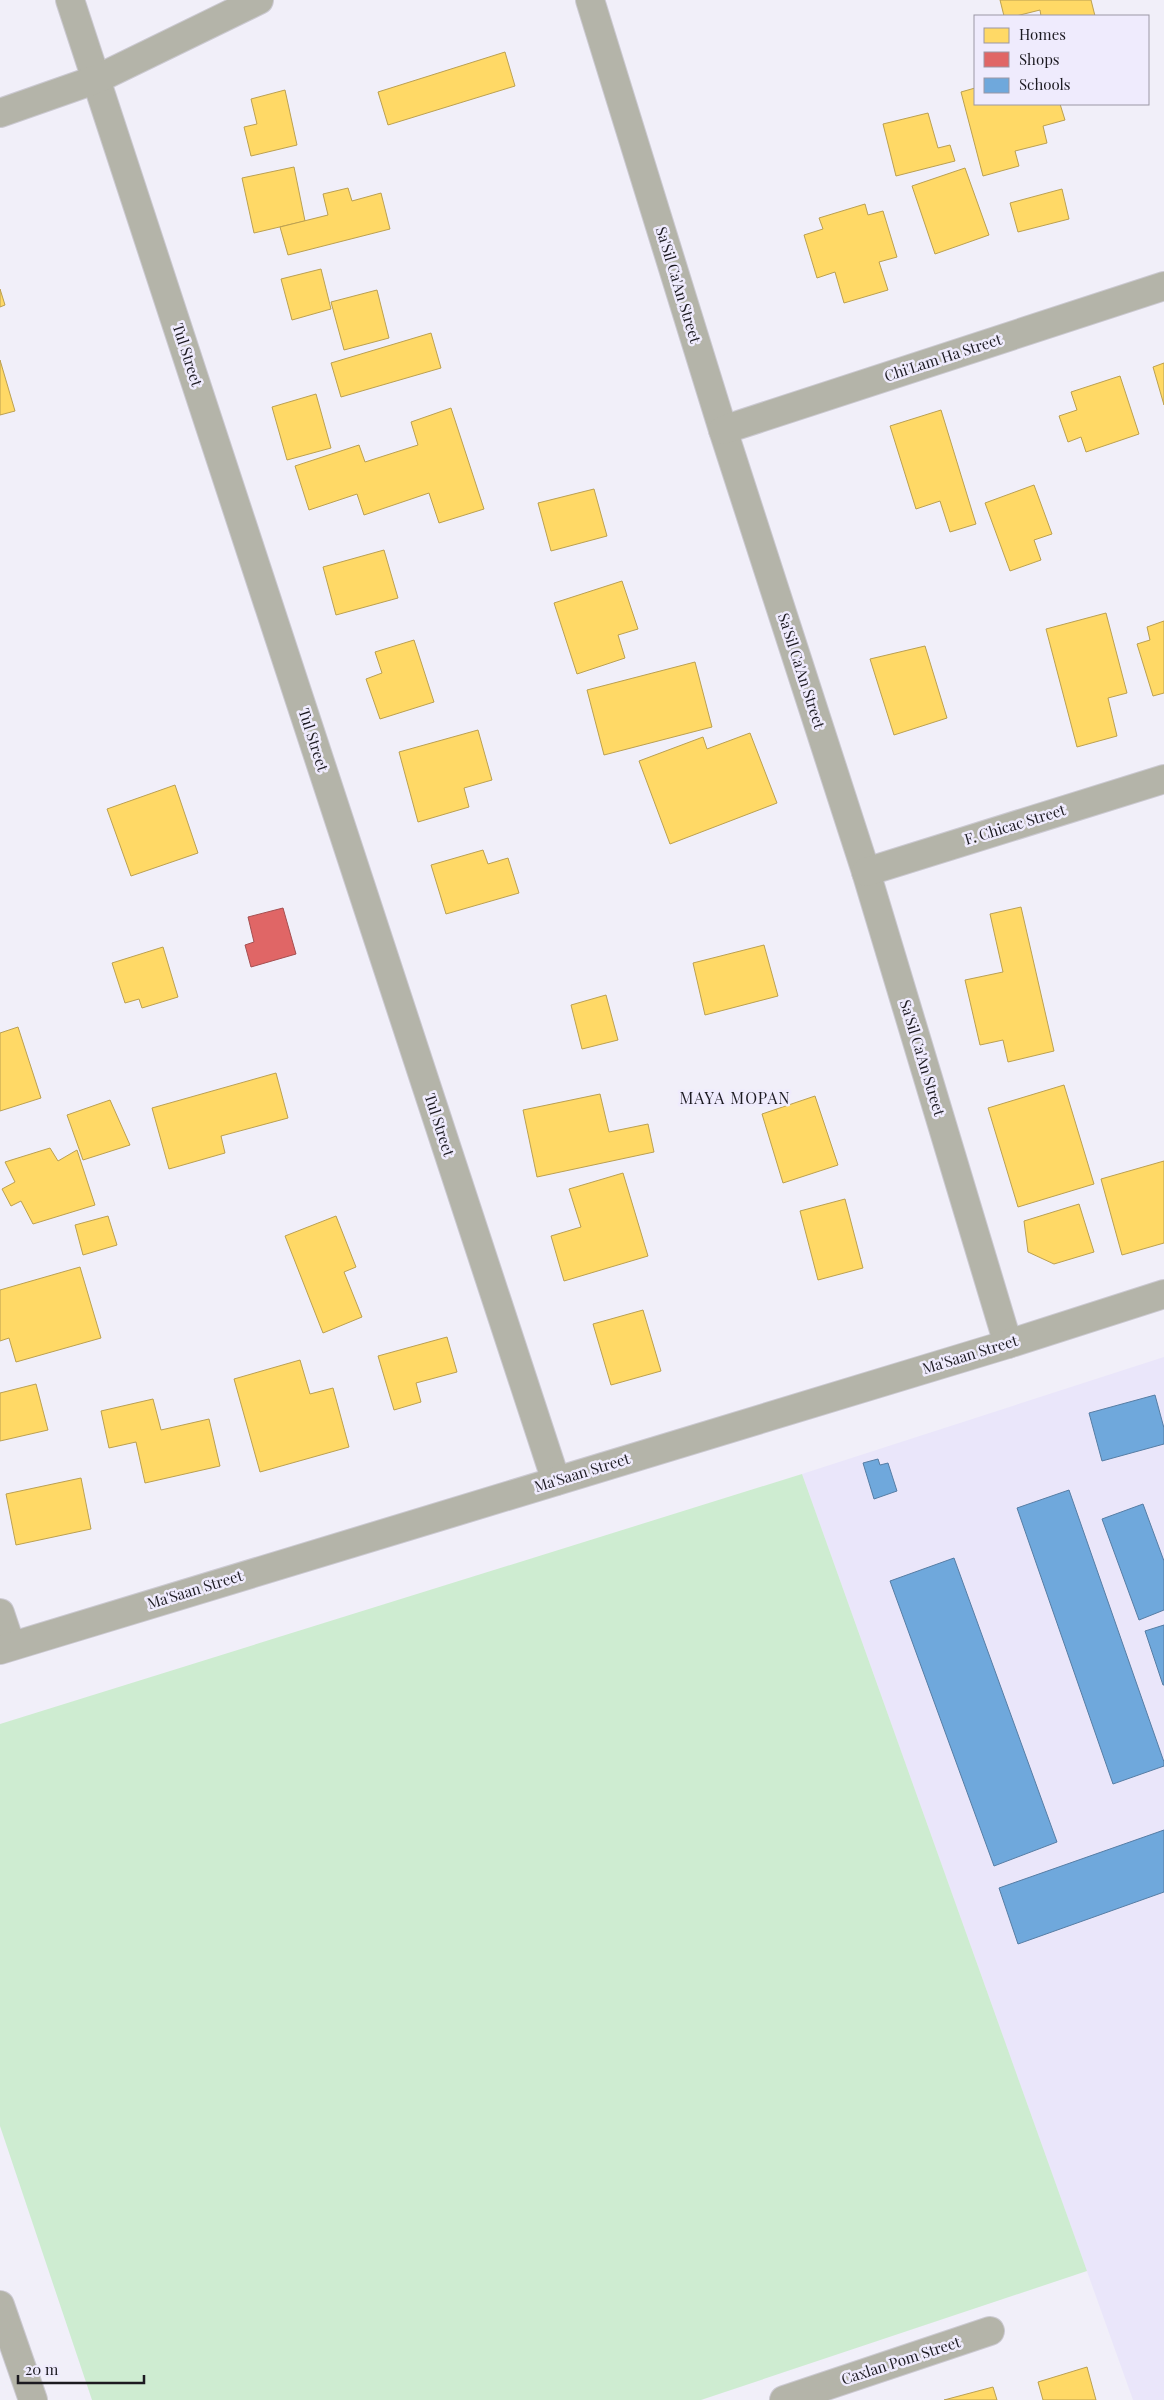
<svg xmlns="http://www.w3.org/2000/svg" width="1164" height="2400" font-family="'Playfair Display',serif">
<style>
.built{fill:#eae6fa}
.green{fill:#ceecd1}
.homes{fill:#ffd966;stroke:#bba051}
.shops{fill:#e06666;stroke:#a54f51}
.schools{fill:#6fa8dc;stroke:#567da4}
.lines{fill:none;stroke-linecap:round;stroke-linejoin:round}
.minor-casing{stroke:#cbc9d1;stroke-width:30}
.tertiary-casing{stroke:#cbc9d1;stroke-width:30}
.minor{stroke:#b4b4a9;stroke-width:28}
.tertiary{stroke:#b4b4a9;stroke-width:28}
.labels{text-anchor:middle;stroke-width:5;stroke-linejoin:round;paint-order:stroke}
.street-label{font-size:15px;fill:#1c1a21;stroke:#efebfd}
.neighbourhood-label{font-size:16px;letter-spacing:1px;fill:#1c1a21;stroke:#efebfd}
</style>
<rect width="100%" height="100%" fill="#f1eff9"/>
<polygon class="built" points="1164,1357 1164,2400 1133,2400 802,1474"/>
<polygon class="green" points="802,1474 1087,2271 701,2400 92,2400 0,2126 0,1724"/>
<g class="homes">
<polygon points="1000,0 1091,0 1095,16 1041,16 1040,10 1016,16 1004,16"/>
<polygon points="505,52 515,86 388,125 378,92"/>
<polygon points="975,88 975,104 1060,104 1065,120 1043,126 1047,143 1015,151 1019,166 983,176 961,92"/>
<polygon points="285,90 297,145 251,156 244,127 257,124 251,99"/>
<polygon points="928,113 938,148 950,145 955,161 896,176 883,124"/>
<polygon points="294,167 305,221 254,233 242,178"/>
<polygon points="965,168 989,235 935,254 912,186"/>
<polygon points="348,188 352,201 381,193 390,229 288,255 280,227 328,215 323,194"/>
<polygon points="1062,189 1069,219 1018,232 1010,203"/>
<polygon points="865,204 868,215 883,211 897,257 879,262 888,290 844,303 835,272 817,278 804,235 823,229 819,218"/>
<polygon points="321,269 331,309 292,320 281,279"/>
<polygon points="0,289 5,305 0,307"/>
<polygon points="377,290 389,338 344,350 331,302"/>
<polygon points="431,333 441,368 341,397 331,363"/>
<polygon points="0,360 15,411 0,415"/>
<polygon points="1164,363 1164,405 1153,367"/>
<polygon points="1120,376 1139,434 1086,452 1081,437 1068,442 1059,416 1077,410 1071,392"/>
<polygon points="316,394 331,448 287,460 272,407"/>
<polygon points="451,408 484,509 439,523 429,493 364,515 357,494 309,510 295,466 359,445 365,462 418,445 411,422"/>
<polygon points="941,410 976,524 950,532 940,501 916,509 890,426"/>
<polygon points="1034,485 1052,534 1034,540 1041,560 1010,571 985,503"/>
<polygon points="594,489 607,536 551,551 538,503"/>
<polygon points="384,550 398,598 336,615 323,567"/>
<polygon points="622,581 638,629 618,635 625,658 577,674 554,603"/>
<polygon points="1106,613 1127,693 1108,698 1117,736 1077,747 1046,629"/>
<polygon points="1164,621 1164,693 1153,696 1137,644 1150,640 1147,627"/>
<polygon points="414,640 434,702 380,719 366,679 382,673 375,652"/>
<polygon points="925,646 947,718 894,735 870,659"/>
<polygon points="695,662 712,727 604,755 587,690"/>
<polygon points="478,730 492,780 464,788 469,807 418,822 399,752"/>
<polygon points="750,733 777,803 670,844 639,761 703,737 707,749"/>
<polygon points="175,785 198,853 131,876 107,809"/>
<polygon points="483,850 488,864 508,858 519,893 446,914 431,865"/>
<polygon points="1021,907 1054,1051 1008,1062 1003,1040 980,1045 965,980 1003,972 990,914"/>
<polygon points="764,945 778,996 705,1015 693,963"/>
<polygon points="163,947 178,997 142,1008 139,999 125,1003 112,963"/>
<polygon points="606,995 618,1040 582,1049 571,1005"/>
<polygon points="18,1027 41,1098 0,1111 0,1033"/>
<polygon points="276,1073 288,1118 221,1136 225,1153 169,1169 152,1108"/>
<polygon points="1064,1085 1094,1184 1018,1207 988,1108"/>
<polygon points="600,1094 609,1132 648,1124 654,1152 537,1177 523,1110"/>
<polygon points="815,1096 838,1165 783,1183 762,1114"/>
<polygon points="110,1100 130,1145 83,1160 67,1115"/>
<polygon points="50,1148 58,1161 77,1150 95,1205 33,1224 21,1201 11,1206 2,1189 15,1182 5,1162"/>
<polygon points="1164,1161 1164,1243 1122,1255 1101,1179"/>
<polygon points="623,1173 648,1256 564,1281 551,1236 581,1227 569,1189"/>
<polygon points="845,1199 863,1268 818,1280 800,1211"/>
<polygon points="1079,1204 1094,1252 1054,1264 1028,1252 1024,1221"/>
<polygon points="108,1216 117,1245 83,1255 75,1225"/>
<polygon points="336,1216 356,1267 344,1272 362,1317 323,1333 285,1236"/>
<polygon points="80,1267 101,1338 16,1362 9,1338 0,1341 0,1290"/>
<polygon points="643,1310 661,1371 611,1385 593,1324"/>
<polygon points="447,1337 457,1372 416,1383 421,1402 394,1410 378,1356"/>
<polygon points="300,1360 310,1394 333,1388 349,1447 260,1472 234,1379"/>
<polygon points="36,1384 48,1430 0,1441 0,1393"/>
<polygon points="153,1399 161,1430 209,1419 220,1466 145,1483 136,1442 109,1448 101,1411"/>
<polygon points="81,1478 91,1529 16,1545 6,1494"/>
<polygon points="1087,2367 1096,2400 1043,2400 1038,2382"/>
<polygon points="993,2387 997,2400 944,2400"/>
</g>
<polygon class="shops" points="283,908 296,954 251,967 245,945 254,942 248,917"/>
<g class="schools">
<polygon points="1155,1395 1164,1428 1164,1444 1102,1461 1089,1413"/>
<polygon points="878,1459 880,1465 888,1463 897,1491 874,1499 863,1463"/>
<polygon points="1069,1490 1164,1762 1164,1766 1113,1784 1017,1508"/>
<polygon points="1143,1504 1164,1561 1164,1610 1139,1620 1102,1519"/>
<polygon points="954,1558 1057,1842 994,1866 890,1581"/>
<polygon points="1164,1625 1164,1685 1163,1685 1145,1631"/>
<polygon points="1164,1830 1164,1892 1018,1944 999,1888"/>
</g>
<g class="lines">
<defs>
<g id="minor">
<polyline points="70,0 556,1481"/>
<polyline points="590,0 723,430 866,872 1008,1344"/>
<polyline points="0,113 97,79 259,0"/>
<polyline points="723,430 1164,286"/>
<polyline points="866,872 1164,779"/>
<polyline points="0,1613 11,1646"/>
<polyline points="0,1650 1008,1344 1164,1294"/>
<polyline points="784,2400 990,2331"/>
</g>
<polyline id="tertiary" points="0,2305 33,2400"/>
</defs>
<use href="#minor" class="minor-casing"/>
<use href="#tertiary" class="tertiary-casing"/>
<use href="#minor" class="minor"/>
<use href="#tertiary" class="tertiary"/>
</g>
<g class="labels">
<g class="street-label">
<text transform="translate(678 285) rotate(73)" y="5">Sa'Sil Ca'An Street</text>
<text transform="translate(187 355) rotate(72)" y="5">Tul Street</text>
<text transform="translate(943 358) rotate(-18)" y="5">Chi'Lam Ha Street</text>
<text transform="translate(801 671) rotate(72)" y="5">Sa'Sil Ca'An Street</text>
<text transform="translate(313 740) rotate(72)" y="5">Tul Street</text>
<text transform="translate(1015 825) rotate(-17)" y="5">F. Chicac Street</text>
<text transform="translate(922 1058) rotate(73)" y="5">Sa'Sil Ca'An Street</text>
<text transform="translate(439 1125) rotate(72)" y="5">Tul Street</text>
<text transform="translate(970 1355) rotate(-17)" y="5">Ma'Saan Street</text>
<text transform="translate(582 1473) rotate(-17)" y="5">Ma'Saan Street</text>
<text transform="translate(195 1590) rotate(-17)" y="5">Ma'Saan Street</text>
<text transform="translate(901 2361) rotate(-18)" y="5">Caxlan Pom Street</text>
</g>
<g class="neighbourhood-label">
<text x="735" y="1104">MAYA MOPAN</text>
</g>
</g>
<rect x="974" y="15" width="175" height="90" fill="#efebfd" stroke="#9b97a5"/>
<rect x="984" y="28" width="25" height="15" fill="#ffd966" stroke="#9b97a5"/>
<text x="1019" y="40" font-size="15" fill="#1c1a21">Homes</text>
<rect x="984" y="52" width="25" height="15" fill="#e06666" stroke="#9b97a5"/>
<text x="1019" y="65" font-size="15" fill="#1c1a21">Shops</text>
<rect x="984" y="78" width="25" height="15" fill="#6fa8dc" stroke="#9b97a5"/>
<text x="1019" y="90" font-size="15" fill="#1c1a21">Schools</text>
<path d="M18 2375v8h126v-8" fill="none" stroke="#1c1a21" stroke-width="2.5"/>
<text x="25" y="2375" font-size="15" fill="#1c1a21" stroke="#efebfd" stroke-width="4" paint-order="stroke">20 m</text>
</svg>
